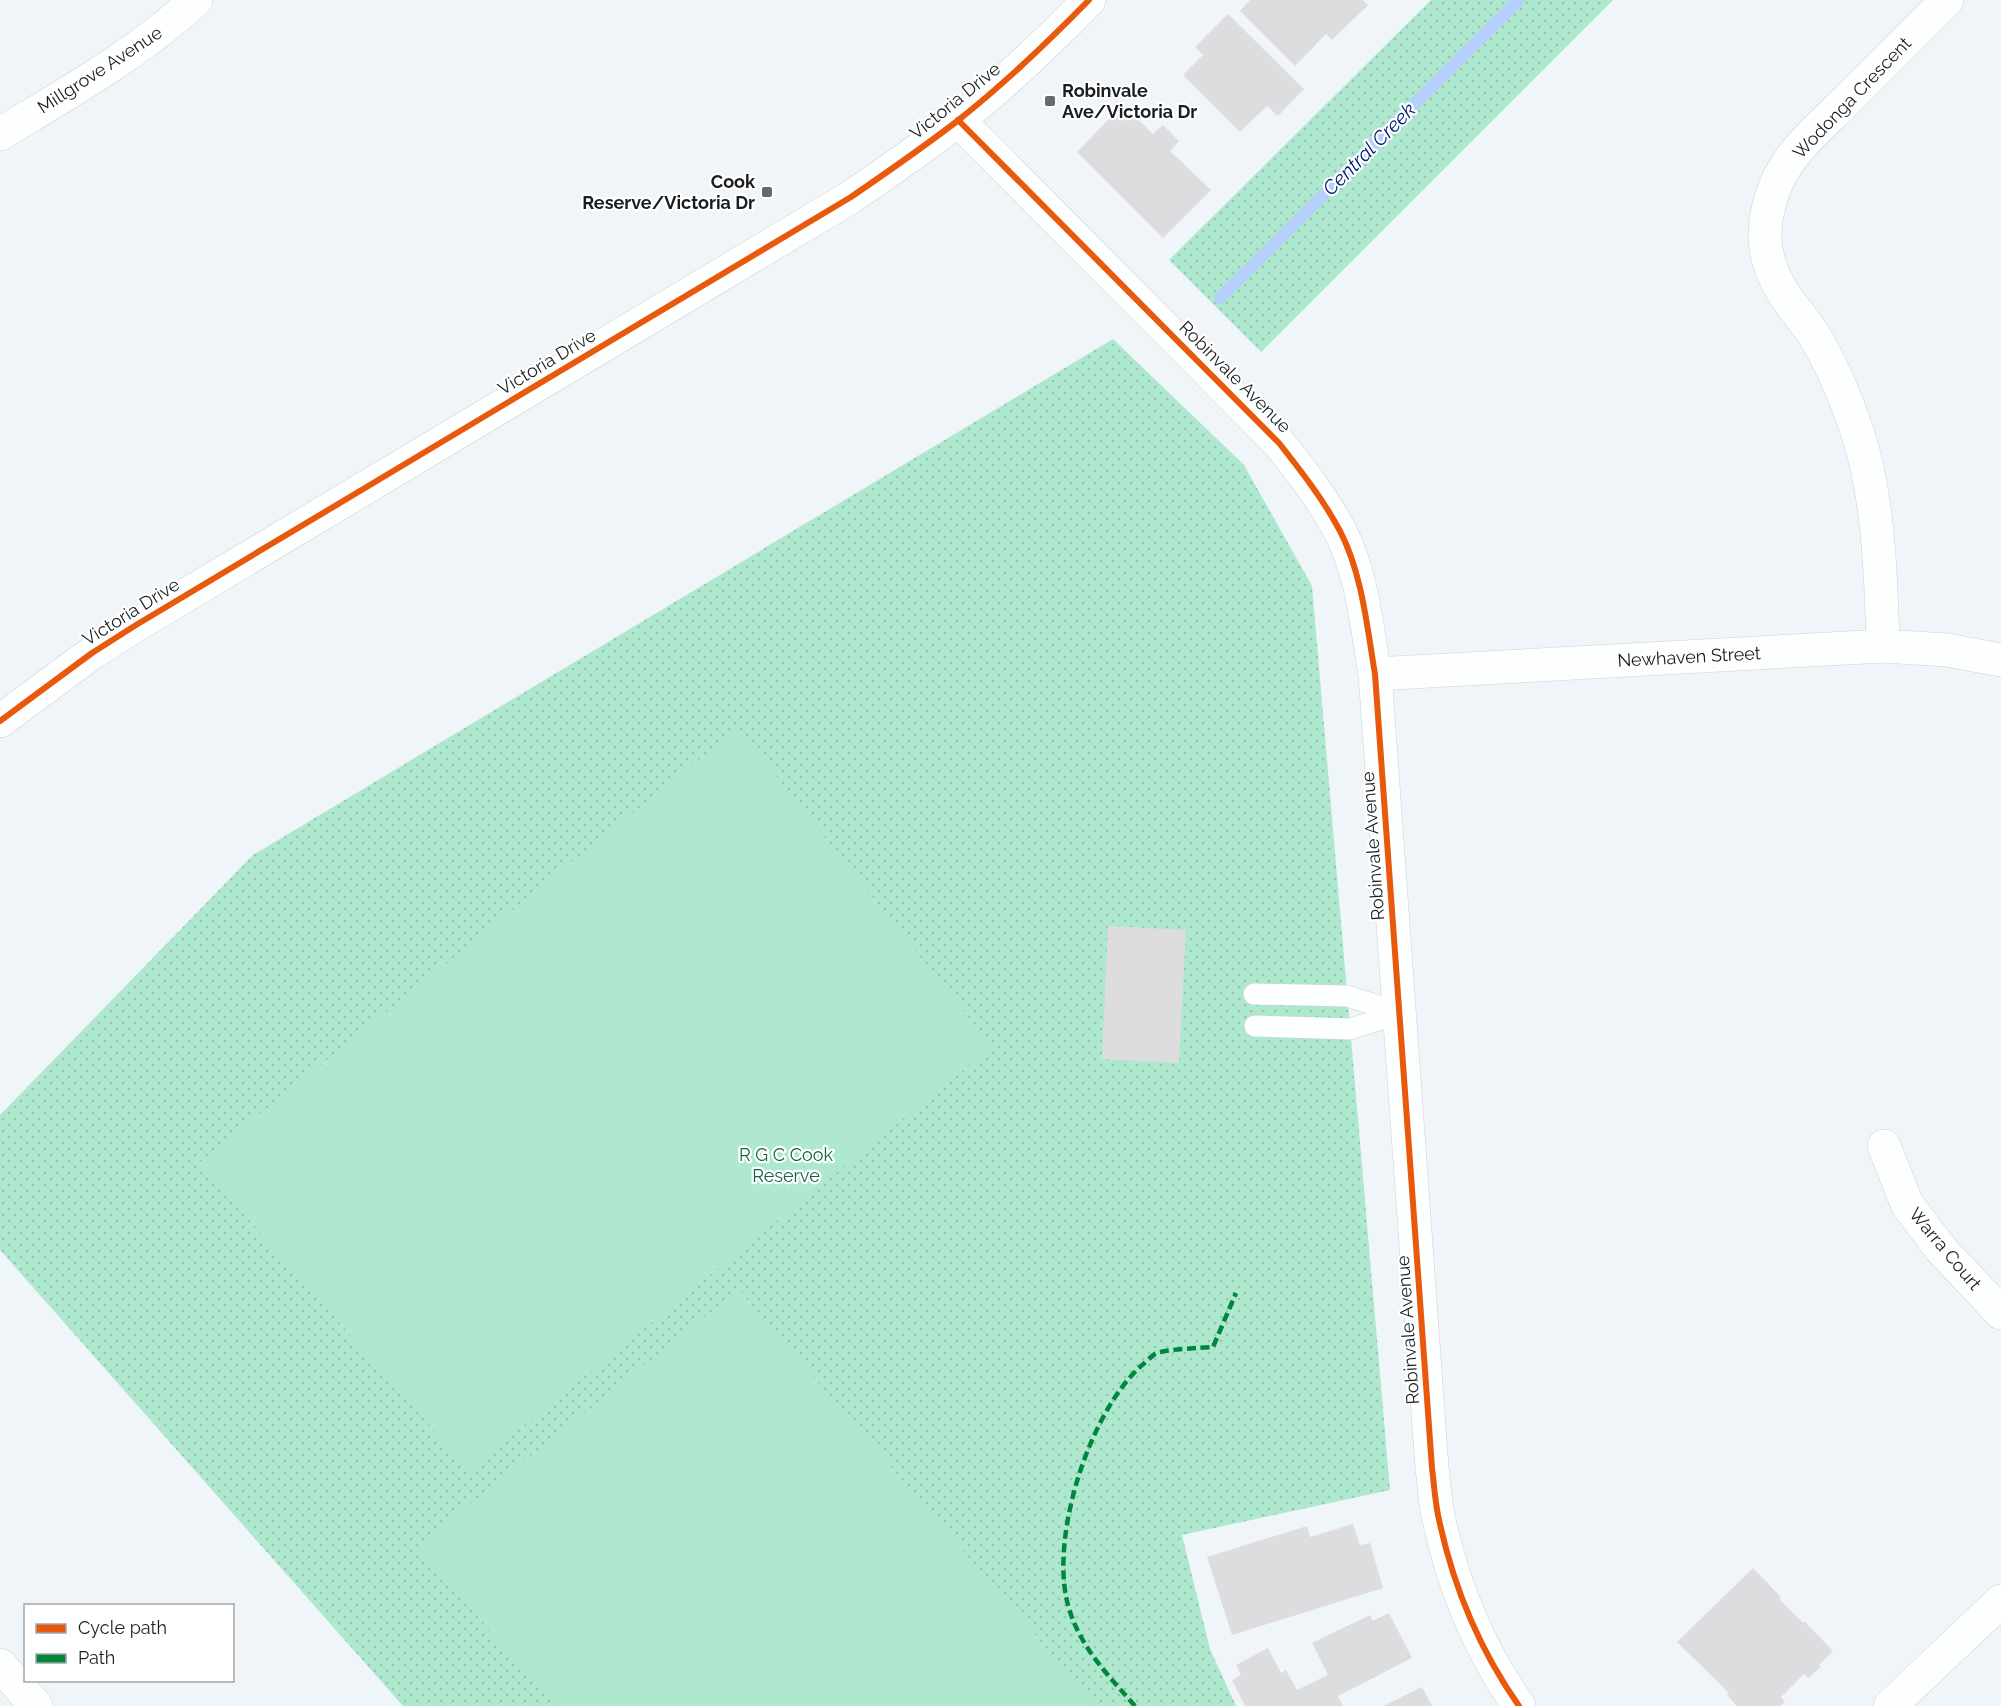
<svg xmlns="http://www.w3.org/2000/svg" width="2001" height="1706" font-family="Raleway,sans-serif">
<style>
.green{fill:url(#green-dots)}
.pitch{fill:#aee8cf}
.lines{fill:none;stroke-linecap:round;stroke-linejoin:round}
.stream{stroke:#b7cffd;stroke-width:12}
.building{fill:#dddddf}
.service-casing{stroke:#ced2d5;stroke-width:22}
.minor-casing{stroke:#ced2d5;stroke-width:34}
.tertiary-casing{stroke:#ced2d5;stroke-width:34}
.service{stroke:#fdfefe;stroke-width:21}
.minor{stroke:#fdfefe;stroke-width:33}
.tertiary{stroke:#fdfefe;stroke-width:33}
.quiet{stroke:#00873e;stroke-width:4.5;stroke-dasharray:9 4.5;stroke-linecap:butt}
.cycleway-casing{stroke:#fff;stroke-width:10}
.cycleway{stroke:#e8590c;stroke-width:6}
.poi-dot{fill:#66696d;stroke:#fff;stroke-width:2}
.labels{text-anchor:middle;stroke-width:4.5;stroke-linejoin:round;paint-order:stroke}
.street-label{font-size:18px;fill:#1b1e21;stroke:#fff}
.poi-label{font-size:18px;font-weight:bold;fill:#1b1e21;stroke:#fff;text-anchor:start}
.park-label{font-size:18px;fill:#156444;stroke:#fff}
.water-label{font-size:20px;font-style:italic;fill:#022077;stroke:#fff}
</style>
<defs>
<pattern id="green-dots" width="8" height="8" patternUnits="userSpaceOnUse" patternTransform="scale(1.5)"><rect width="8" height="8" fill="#aee8cf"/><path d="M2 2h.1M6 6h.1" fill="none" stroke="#95c7b1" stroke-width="1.8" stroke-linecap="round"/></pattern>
</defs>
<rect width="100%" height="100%" fill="#f0f5f9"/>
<g class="green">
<polygon points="1431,0 1613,0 1261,352 1169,260"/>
<polygon points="1113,339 1244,465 1312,586 1390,1490 1182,1535 1210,1649 1236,1706 403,1706 0,1250 0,1115 253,855"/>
</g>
<g class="pitch">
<polygon points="738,728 992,1047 469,1470 199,1163"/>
<polygon points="739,1290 1096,1706 555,1706 417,1546"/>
</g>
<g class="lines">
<polyline class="stream" points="1220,298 1519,0"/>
</g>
<g class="building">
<polygon points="1250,0 1363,0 1368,5 1332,40 1326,34 1295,66 1240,11"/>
<polygon points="1228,14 1304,89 1278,116 1267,106 1240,132 1183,75 1203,55 1195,47"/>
<polygon points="1123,105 1153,134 1163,125 1179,141 1170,151 1211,190 1163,238 1077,152"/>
<polygon points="1108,926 1186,930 1179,1063 1102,1059"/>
<polygon points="1353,1524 1360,1545 1370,1543 1383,1588 1232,1635 1207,1557 1307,1526 1310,1537"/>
<polygon points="1753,1568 1781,1597 1779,1599 1803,1623 1804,1621 1833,1651 1819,1665 1821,1667 1808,1678 1804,1674 1781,1697 1785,1702 1780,1706 1737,1706 1727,1695 1729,1693 1677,1642"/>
<polygon points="1389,1613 1412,1658 1338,1696 1343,1706 1245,1706 1232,1680 1241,1675 1236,1665 1268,1648 1281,1673 1286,1670 1297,1690 1328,1675 1312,1643 1370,1615 1373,1621"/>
<polygon points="1422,1687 1432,1706 1383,1706"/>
</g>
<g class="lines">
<defs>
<g id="service">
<polyline points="1254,994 1347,996 1401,1013"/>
<polyline points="1255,1026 1350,1029 1401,1013"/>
</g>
<g id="minor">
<path d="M 958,120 L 1279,443 C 1301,471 1323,499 1340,531 C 1362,573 1367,627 1375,674 L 1432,1468 C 1434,1484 1435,1500 1438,1515 C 1452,1583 1479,1649 1519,1706"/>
<path d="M 0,134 C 68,93 137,54 196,0"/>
<path d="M 1883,646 C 1881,579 1879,498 1858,434 C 1847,401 1832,365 1814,335 C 1805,321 1793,308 1784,294 C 1760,257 1760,222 1777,182 C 1792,149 1822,125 1847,100 C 1881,66 1914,33 1947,0"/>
<polyline points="1375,674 1883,646 1947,650 2001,660"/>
<polyline points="1884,1146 1907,1204 1940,1248 2001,1313"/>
<polyline points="0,1665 36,1706"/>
<polyline points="1890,1706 2001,1601"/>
</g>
<path id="tertiary" d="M 0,721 L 92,653 L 136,625 L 851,197 C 886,173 922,148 956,122 C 1003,85 1047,43 1089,0"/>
</defs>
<use href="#service" class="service-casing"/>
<use href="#minor" class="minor-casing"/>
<use href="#tertiary" class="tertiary-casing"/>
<use href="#service" class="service"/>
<use href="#minor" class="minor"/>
<use href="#tertiary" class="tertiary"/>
<path class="quiet" d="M 1135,1706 C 1107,1674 1077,1644 1067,1601 C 1051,1533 1090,1412 1141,1366 C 1145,1363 1150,1357 1155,1354 C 1163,1349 1201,1348 1213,1347 L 1236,1293"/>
<defs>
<g id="cycleway">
<path d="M 958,120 L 1279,443 C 1301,471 1323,499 1340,531 C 1362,573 1367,627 1375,674 L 1432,1468 C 1434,1484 1435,1500 1438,1515 C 1452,1583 1479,1649 1519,1706"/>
<path d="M 0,721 L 92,653 L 136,625 L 851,197 C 886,173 922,148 956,122 C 1003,85 1047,43 1089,0"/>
</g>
</defs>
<use href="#cycleway" class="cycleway-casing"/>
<use href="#cycleway" class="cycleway"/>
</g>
<g class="poi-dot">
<rect x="1044" y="95" width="12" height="12" rx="3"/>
<rect x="761" y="186" width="12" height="12" rx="3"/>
</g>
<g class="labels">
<g class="street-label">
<text transform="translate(100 70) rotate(-33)" y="6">Millgrove Avenue</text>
<text transform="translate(1852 98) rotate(-46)" y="6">Wodonga Crescent</text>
<text transform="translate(955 101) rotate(-39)" y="6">Victoria Drive</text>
<text transform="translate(547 362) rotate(-31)" y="6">Victoria Drive</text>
<text transform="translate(1235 377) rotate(45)" y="6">Robinvale Avenue</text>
<text transform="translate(131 612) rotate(-32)" y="6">Victoria Drive</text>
<text transform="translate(1689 657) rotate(-3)" y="6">Newhaven Street</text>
<text transform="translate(1373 846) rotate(-94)" y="6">Robinvale Avenue</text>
<text transform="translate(1945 1249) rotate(50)" y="6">Warra Court</text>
<text transform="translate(1408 1330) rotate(-94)" y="6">Robinvale Avenue</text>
</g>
<g class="poi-label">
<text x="1062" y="97">Robinvale<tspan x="1062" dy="21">Ave/Victoria Dr</tspan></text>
<text x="755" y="188" text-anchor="end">Cook<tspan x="755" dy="21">Reserve/Victoria Dr</tspan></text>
</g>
<g class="park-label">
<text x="786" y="1161">R G C Cook<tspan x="786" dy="21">Reserve</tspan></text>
</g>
<g class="water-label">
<text transform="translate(1369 149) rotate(-45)" y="7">Central Creek</text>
</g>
</g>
<rect x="24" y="1604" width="210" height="78" fill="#ffffff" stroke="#a4a5a6" stroke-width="1.5"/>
<rect x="36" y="1624" width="30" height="9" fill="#e8590c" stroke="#a4a5a6" stroke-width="1.5"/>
<text x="78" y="1634" font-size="18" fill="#1b1e21">Cycle path</text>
<rect x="36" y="1654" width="30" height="9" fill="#00873e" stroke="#a4a5a6" stroke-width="1.5"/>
<text x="78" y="1664" font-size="18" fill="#1b1e21">Path</text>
</svg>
